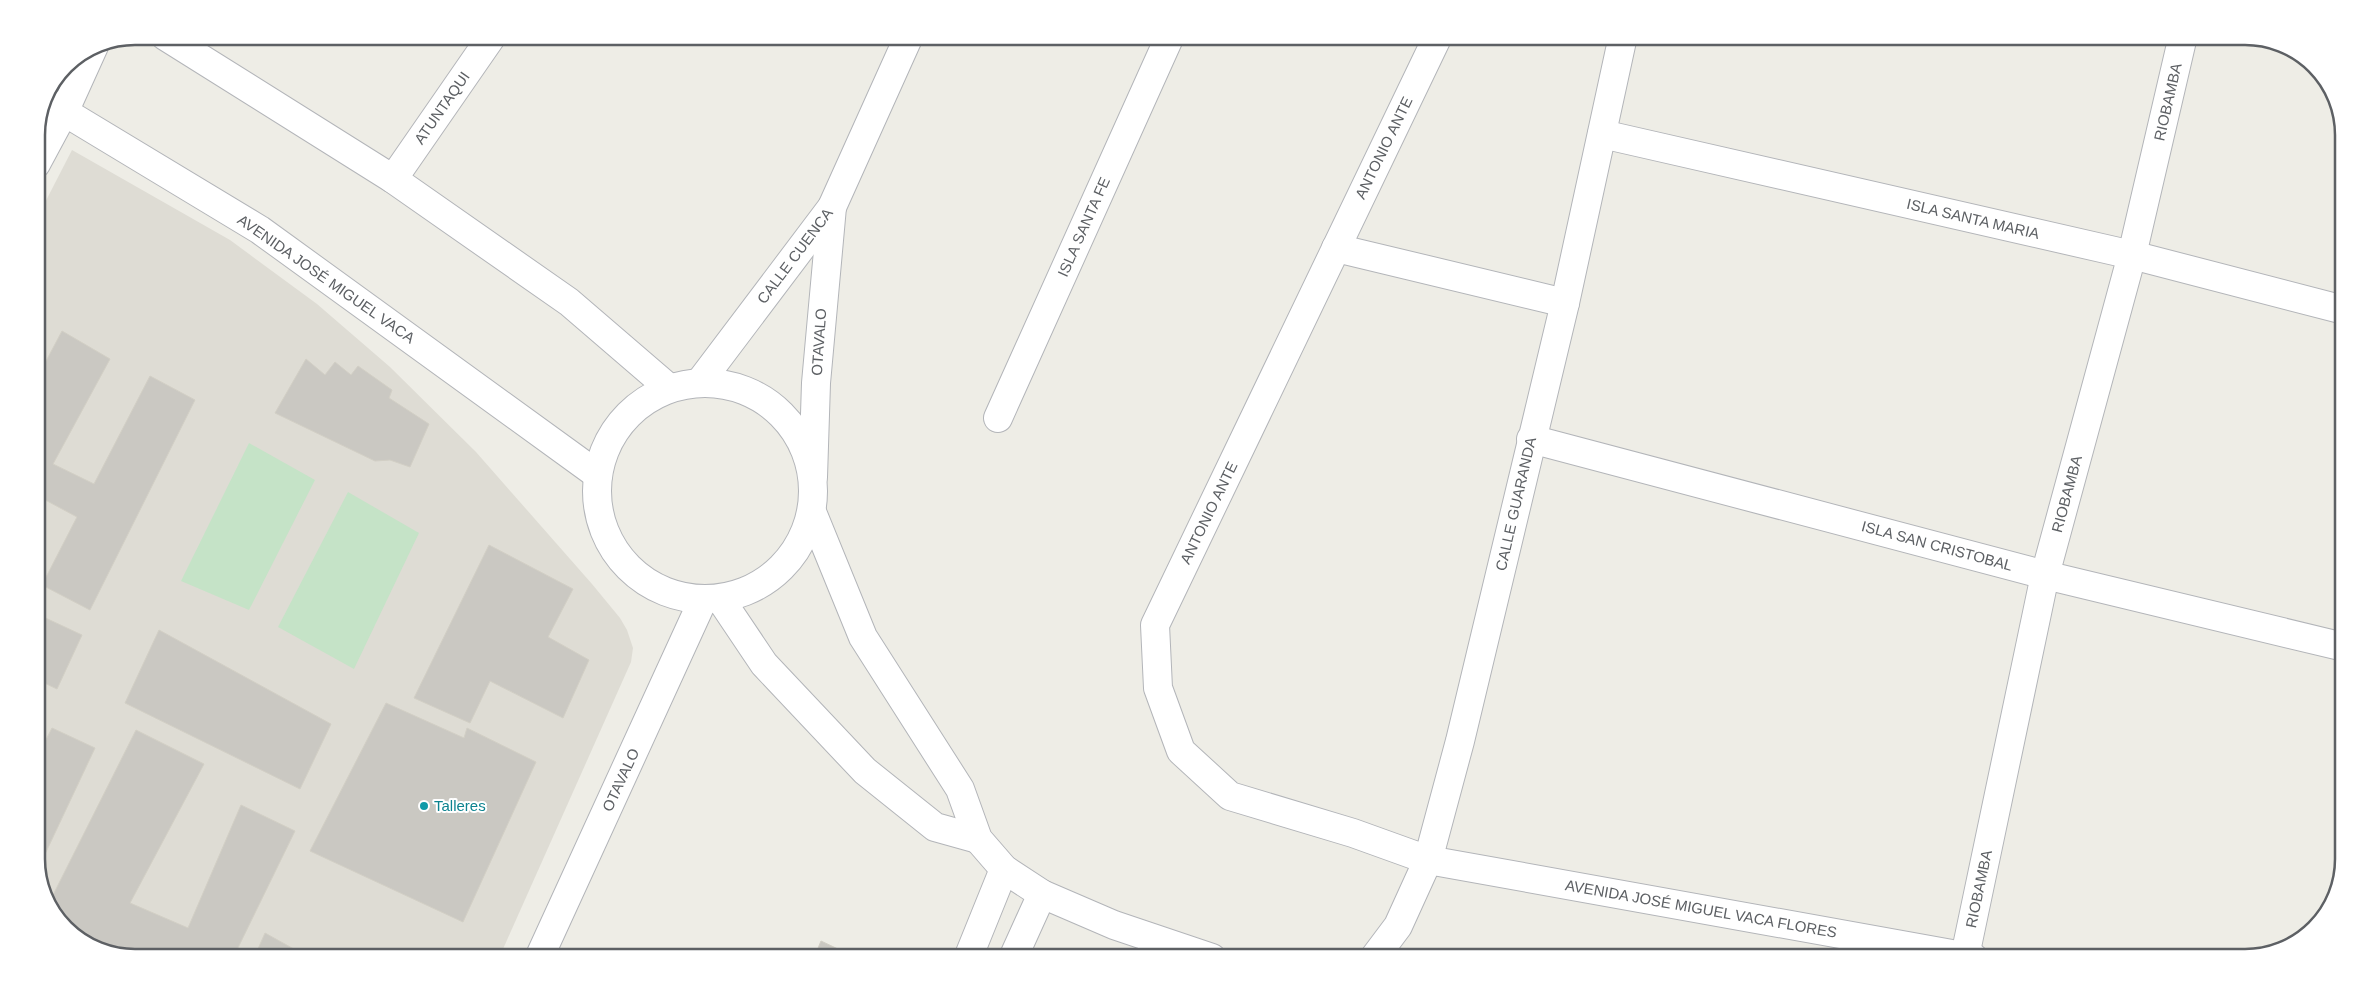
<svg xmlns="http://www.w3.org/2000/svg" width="2380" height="994" font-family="Arial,sans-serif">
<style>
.education{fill:#dedcd4}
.green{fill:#c5e3c7}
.building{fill:#cac8c2;stroke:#d2cfc5}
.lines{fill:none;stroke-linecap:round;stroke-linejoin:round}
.minor-casing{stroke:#b3b5b9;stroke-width:30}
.tertiary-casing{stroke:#b3b5b9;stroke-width:30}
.minor{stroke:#fff;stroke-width:28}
.tertiary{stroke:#fff;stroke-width:28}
.culture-dot{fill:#0f9aa8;stroke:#fff;stroke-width:2}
.labels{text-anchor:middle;stroke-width:4;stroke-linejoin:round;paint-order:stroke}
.street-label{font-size:15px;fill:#5d6064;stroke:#fff}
.culture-label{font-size:15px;fill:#0d838f;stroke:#fff;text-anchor:start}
.rim{fill:none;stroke:#5d6064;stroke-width:2.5}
</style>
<rect width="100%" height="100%" fill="#eeede6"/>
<polygon class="education" points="72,150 230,240 317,304 390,367 476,452 592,584 620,618 627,630 633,648 631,662 499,958 135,958 98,950 57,919 36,865 36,220"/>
<g class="green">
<polygon points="249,443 315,480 249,610 181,581"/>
<polygon points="348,492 419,533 354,669 278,627"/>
</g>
<g class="building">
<polygon points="62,331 110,359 53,464 94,484 150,376 195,400 90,610 42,585 77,517 36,495 36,380"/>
<polygon points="306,359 325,375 335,362 351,375 358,366 392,390 389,398 429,424 410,467 390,460 375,461 275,413"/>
<polygon points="489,545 573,589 548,637 589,660 563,718 490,681 470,723 414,698"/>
<polygon points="39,615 82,635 57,689 36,679 36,620"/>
<polygon points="159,630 331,724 300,789 125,703"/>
<polygon points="386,703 464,738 467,728 536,762 463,922 310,851"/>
<polygon points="52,728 95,748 38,869 36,759"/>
<polygon points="136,730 204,764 130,903 188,928 241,805 295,831 233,958 135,958 98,950 57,919 50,901"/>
<polygon points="265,933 310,958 254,958"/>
<polygon points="821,941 857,958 814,958"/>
</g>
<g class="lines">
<defs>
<g id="minor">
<polyline points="1438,36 1155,625 1158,688 1181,751 1230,796 1353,833 1428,860 1974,958"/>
<polyline points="1602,134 2132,255 2344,310"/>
<polyline points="36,164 65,110 94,46"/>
<polyline points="393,179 492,36"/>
<polyline points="1336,248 1565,303"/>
<polyline points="700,382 832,207 909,36"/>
<polyline points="998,418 1170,36"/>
<polyline points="1531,439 2045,575 2344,647"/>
<polyline points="813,477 816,383 832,207"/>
<polyline points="1965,956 2045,575 2132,255 2183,36"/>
<polyline points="539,958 702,602"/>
</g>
<g id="tertiary">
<polyline points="165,36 393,179 569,302 669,388"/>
<polyline points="43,99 260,230 598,475"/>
<circle cx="705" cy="491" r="108"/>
<polyline points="812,512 863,637 960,789 978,839 1004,869 1042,894 1114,925 1212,958"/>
<polyline points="721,600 764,664 865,771 935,827 978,839"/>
<polyline points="968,958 1004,869"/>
<polyline points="1013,958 1042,894"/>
<polyline points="1374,958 1398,926 1428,860 1460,741 1565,303 1623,36"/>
</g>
</defs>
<use href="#minor" class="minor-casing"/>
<use href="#tertiary" class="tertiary-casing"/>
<use href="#minor" class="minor"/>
<use href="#tertiary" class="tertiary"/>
</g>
<circle class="culture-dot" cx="424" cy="806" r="5"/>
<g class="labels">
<g class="street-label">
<text transform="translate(2168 102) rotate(-77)" y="5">RIOBAMBA</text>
<text transform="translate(442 108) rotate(-55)" y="5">ATUNTAQUI</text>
<text transform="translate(1384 148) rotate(-64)" y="5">ANTONIO ANTE</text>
<text transform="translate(1973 219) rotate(13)" y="5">ISLA SANTA MARIA</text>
<text transform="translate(1084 227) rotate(-66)" y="5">ISLA SANTA FE</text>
<text transform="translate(795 256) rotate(-53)" y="5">CALLE CUENCA</text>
<text transform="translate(326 279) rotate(35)" y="5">AVENIDA JOSÉ MIGUEL VACA</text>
<text transform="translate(819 342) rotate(-86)" y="5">OTAVALO</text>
<text transform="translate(2067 494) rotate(-75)" y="5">RIOBAMBA</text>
<text transform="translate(1516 504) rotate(-77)" y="5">CALLE GUARANDA</text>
<text transform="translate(1209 513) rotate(-64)" y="5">ANTONIO ANTE</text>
<text transform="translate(1937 546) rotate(15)" y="5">ISLA SAN CRISTOBAL</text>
<text transform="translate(621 780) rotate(-65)" y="5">OTAVALO</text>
<text transform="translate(1979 889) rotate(-78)" y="5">RIOBAMBA</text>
<text transform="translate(1701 909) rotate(10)" y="5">AVENIDA JOSÉ MIGUEL VACA FLORES</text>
</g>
<g class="culture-label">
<text x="434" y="811">Talleres</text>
</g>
</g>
<path d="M0 0H2380V994H0ZM135 45H2245A90 90 0 0 1 2335 135V859A90 90 0 0 1 2245 949H135A90 90 0 0 1 45 859V135A90 90 0 0 1 135 45Z" fill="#fff" fill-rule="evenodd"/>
<path class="rim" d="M135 45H2245A90 90 0 0 1 2335 135V859A90 90 0 0 1 2245 949H135A90 90 0 0 1 45 859V135A90 90 0 0 1 135 45Z"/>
</svg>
